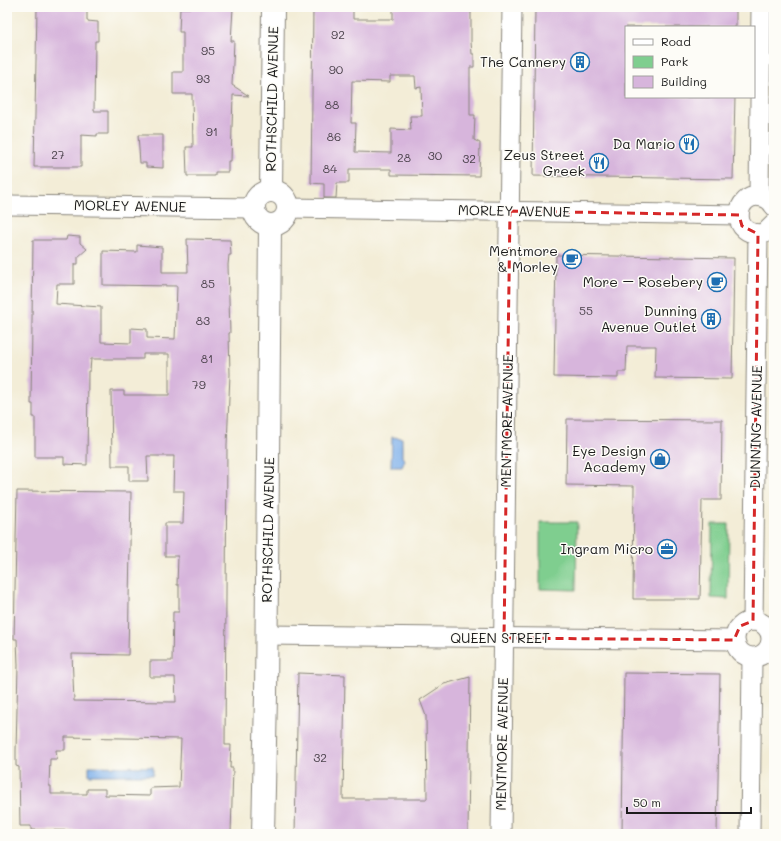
<svg xmlns="http://www.w3.org/2000/svg" width="781" height="841" font-family="Mali,sans-serif">
<style>
.green{fill:#7fce8f;stroke:#4e7556}
.water{fill:#7fb0ea;stroke:#4e6683}
.building{fill:#d7b5dc;fill-rule:evenodd}
.lines{fill:none;stroke-linecap:round;stroke-linejoin:round}
.street-casing{stroke:#88847a;stroke-width:21}
.secondary-casing{stroke:#88847a;stroke-width:24}
.street{stroke:#fff;stroke-width:19}
.secondary{stroke:#fff;stroke-width:22}
.marked{fill:none;stroke:#d62828;stroke-width:3;stroke-dasharray:8 5;stroke-linejoin:round}
.labels{text-anchor:middle;stroke-width:3;stroke-linejoin:round;paint-order:stroke}
.number-label{font-size:12px;fill:#4b424c}
.poi-label{font-size:14px;fill:#1c1c1c;stroke:#fdfcf7;text-anchor:end}
.street-label{font-size:14px;fill:#1c1c1c;stroke:#fdfcf7}
</style>
<rect width="100%" height="100%" fill="#fdfcf7"/>
<filter id="ink" filterUnits="userSpaceOnUse"><feTurbulence type="fractalNoise" baseFrequency=".025" numOctaves="2"/><feDisplacementMap in="SourceGraphic" scale="8" xChannelSelector="R" yChannelSelector="G"/><feConvolveMatrix kernelMatrix="1 2 1 2 8 2 1 2 1" color-interpolation-filters="sRGB"/></filter>
<filter id="wash" filterUnits="userSpaceOnUse"><feTurbulence type="fractalNoise" baseFrequency=".012" numOctaves="4" result="noise"/><feDisplacementMap in="SourceGraphic" scale="16" xChannelSelector="R" yChannelSelector="G"/><feGaussianBlur stdDeviation="0.9" result="paint"/><feColorMatrix in="noise" values="0 0 0 0 0 0 0 0 0 0 0 0 0 0 0 0 0 1.4 0 .05"/><feComposite in="paint" operator="in"/></filter>
<g filter="url(#wash)">
<rect width="100%" height="100%" fill="#f3edd7"/>
<g class="green">
<polygon points="540,522 577,522 576,590 540,589"/>
<polygon points="712,524 729,524 728,599 711,598"/>
</g>
<g class="water">
<polygon points="392,437 402,438 402,457 405,460 402,467 391,467"/>
<polygon points="89,766 153,767 153,775 89,775"/>
</g>
<g id="blocks">
<g class="building">
<polygon points="37,7 87,7 87,21 98,22 98,41 95,41 94,111 108,111 108,134 97,134 97,136 81,135 81,167 34,167"/>
<path d="M 313,7 L 353,7 L 353,19 L 393,19 L 393,7 L 471,7 L 471,42 L 472,54 L 474,54 L 474,67 L 470,67 L 470,115 L 475,115 L 474,140 L 480,143 L 479,176 L 391,175 L 391,169 L 349,169 L 349,183 L 337,183 L 336,198 L 324,198 L 324,184 L 311,183 ZM 390,76 L 415,76 L 416,88 L 421,87 L 422,116 L 410,116 L 411,130 L 391,129 L 391,153 L 355,152 L 356,123 L 351,123 L 352,81 L 390,82 Z"/>
<polygon points="535,7 736,7 736,27 626,27 626,97 735,97 733,179 533,176"/>
<polygon points="180,8 233,8 231,41 234,41 232,85 249,96 233,95 231,161 228,161 228,172 215,172 215,176 187,176 186,147 193,147 192,94 173,94 173,72 183,72 183,32 179,32"/>
<polygon points="138,135 163,135 163,168 146,167 146,163 140,163"/>
<path d="M 67,236 L 80,237 L 80,243 L 87,249 L 78,257 L 78,264 L 74,264 L 74,284 L 57,284 L 56,304 L 101,307 L 101,342 L 131,343 L 131,328 L 147,329 L 147,338 L 175,339 L 177,286 L 103,285 L 103,251 L 137,252 L 137,245 L 162,247 L 162,272 L 188,272 L 187,239 L 230,240 L 231,255 L 229,255 L 228,265 L 230,333 L 229,333 L 230,374 L 227,445 L 225,745 L 231,745 L 230,768 L 233,768 L 231,834 L 86,834 L 86,831 L 31,830 L 31,826 L 20,826 L 19,767 L 16,766 L 16,751 L 18,665 L 17,639 L 14,639 L 17,491 L 131,492 L 128,655 L 72,654 L 74,701 L 176,702 L 175,677 L 150,677 L 150,661 L 172,661 L 173,612 L 179,612 L 179,585 L 177,585 L 178,556 L 165,556 L 165,523 L 183,523 L 184,491 L 173,491 L 174,456 L 147,456 L 148,481 L 129,481 L 129,466 L 112,466 L 111,391 L 124,391 L 124,395 L 169,395 L 169,354 L 143,354 L 143,359 L 91,359 L 90,371 L 88,371 L 87,465 L 64,464 L 64,457 L 35,457 L 35,417 L 33,417 L 33,404 L 31,404 L 33,240 L 66,240 ZM 65,737 L 181,739 L 179,787 L 150,788 L 150,796 L 105,795 L 105,789 L 87,789 L 87,794 L 51,794 L 51,786 L 49,786 L 50,759 L 57,759 L 56,750 L 65,750 Z"/>
<polygon points="556,255 734,258 732,379 655,378 656,346 627,346 626,372 618,372 618,378 554,377"/>
<polygon points="567,419 722,420 721,500 702,500 700,599 633,599 634,486 566,485"/>
<polygon points="298,673 345,675 343,799 427,799 426,716 420,700 444,684 470,677 468,834 295,834"/>
<polygon points="624,673 720,674 717,834 622,834"/>
</g>
</g>
</g>
<g filter="url(#ink)">
<use href="#blocks" fill-opacity="0" stroke="#88847a" stroke-width="1"/>
<g class="lines">
<defs>
<g id="street">
<polyline points="759,196 761,7"/>
<polyline points="7,205 254,208"/>
<path d="M 774,206 C 771,201 767,198 762,197 C 734,190 728,240 765,233 L 774,224"/>
<polyline points="289,208 739,215"/>
<circle cx="753" cy="639" r="18"/>
<polyline points="753,621 758,234"/>
<polyline points="266,635 734,640"/>
<polyline points="501,834 512,7"/>
<polyline points="750,834 752,658"/>
</g>
<g id="secondary">
<circle cx="271" cy="208" r="17"/>
<polyline points="271,191 273,7"/>
<polyline points="263,834 266,696 270,226"/>
</g>
</defs>
<use href="#street" class="street-casing"/>
<use href="#secondary" class="secondary-casing"/>
<use href="#street" class="street"/>
<use href="#secondary" class="secondary"/>
</g>
</g>
<path class="marked" d="M 510,211 L 739,215 L 742,226 L 758,234 L 753,621 L 740,626 L 734,640 L 504,638 Z"/>
<defs>
<symbol id="building-ring" viewBox="-11 -11 22 22"><circle r="9.5" fill="#fdfcf7" stroke="#1f6fb2" stroke-width="1.5"/><path d="M-4-6H4V6H1V3H-1V6H-4ZM-2.5-4.3h1.7v1.8h-1.7ZM.8-4.3h1.7v1.8H.8ZM-2.5-1h1.7V.8h-1.7ZM.8-1h1.7V.8H.8Z" fill="#1f6fb2"/></symbol>
<symbol id="restaurant-ring" viewBox="-11 -11 22 22"><circle r="9.5" fill="#fdfcf7" stroke="#1f6fb2" stroke-width="1.5"/><path d="M-5-6h1v4h1v-4h1v4h1v-4h1v5L-1.5 .5V6h-2V.5L-5-1ZM5-6V6H3V1.5H1.5Q1.5-4 5-6Z" fill="#1f6fb2"/></symbol>
<symbol id="cafe-ring" viewBox="-11 -11 22 22"><circle r="9.5" fill="#fdfcf7" stroke="#1f6fb2" stroke-width="1.5"/><path d="M-5.5-4.5H6V0H3Q3 3.5 0 3.5H-2.5Q-5.5 3.5-5.5 0ZM3-3.2v2h1.7v-2ZM-6 4.5H4V6H-6Z" fill="#1f6fb2"/></symbol>
<symbol id="shop-ring" viewBox="-11 -11 22 22"><circle r="9.5" fill="#fdfcf7" stroke="#1f6fb2" stroke-width="1.5"/><path d="M-5-2.5h2.3a2.7 3.5 0 0 1 5.4 0H5L5.5 6h-11ZM-1.5-2.5h3a1.5 2.3 0 0 0-3 0Z" fill="#1f6fb2"/></symbol>
<symbol id="office-ring" viewBox="-11 -11 22 22"><circle r="9.5" fill="#fdfcf7" stroke="#1f6fb2" stroke-width="1.5"/><path d="M-6-3h4V-5.5h4V-3h4V5H-6ZM-1-4.5V-3h2v-1.5ZM-6 0V1H6V0Z" fill="#1f6fb2"/></symbol>
</defs>
<g fill-rule="evenodd">
<use href="#building-ring" x="569" y="51" width="22" height="22"/>
<use href="#restaurant-ring" x="678" y="133" width="22" height="22"/>
<use href="#restaurant-ring" x="588" y="152" width="22" height="22"/>
<use href="#cafe-ring" x="561" y="248" width="22" height="22"/>
<use href="#cafe-ring" x="706" y="271" width="22" height="22"/>
<use href="#building-ring" x="700" y="308" width="22" height="22"/>
<use href="#shop-ring" x="649" y="448" width="22" height="22"/>
<use href="#office-ring" x="656" y="538" width="22" height="22"/>
</g>
<g class="labels">
<g class="number-label">
<text x="338" y="39">92</text>
<text x="208" y="55">95</text>
<text x="336" y="74">90</text>
<text x="203" y="83">93</text>
<text x="332" y="109">88</text>
<text x="212" y="136">91</text>
<text x="334" y="141">86</text>
<text x="58" y="159">27</text>
<text x="435" y="160">30</text>
<text x="404" y="162">28</text>
<text x="469" y="163">32</text>
<text x="330" y="173">84</text>
<text x="208" y="288">85</text>
<text x="586" y="315">55</text>
<text x="203" y="325">83</text>
<text x="207" y="363">81</text>
<text x="199" y="389">79</text>
<text x="320" y="762">32</text>
</g>
<g class="poi-label">
<text x="566" y="67">The Cannery</text>
<text x="675" y="149">Da Mario</text>
<text x="585" y="160">Zeus Street<tspan x="585" dy="16">Greek</tspan></text>
<text x="558" y="256">Mentmore<tspan x="558" dy="16">&amp; Morley</tspan></text>
<text x="703" y="287">More – Rosebery</text>
<text x="697" y="316">Dunning<tspan x="697" dy="16">Avenue Outlet</tspan></text>
<text x="646" y="456">Eye Design<tspan x="646" dy="16">Academy</tspan></text>
<text x="653" y="554">Ingram Micro</text>
</g>
<g class="street-label">
<text transform="translate(272 99) rotate(-89)" y="5">ROTHSCHILD AVENUE</text>
<text transform="translate(130 206) rotate(1)" y="5">MORLEY AVENUE</text>
<text transform="translate(514 211) rotate(1)" y="5">MORLEY AVENUE</text>
<text transform="translate(507 421) rotate(-89)" y="5">MENTMORE AVENUE</text>
<text transform="translate(756 427) rotate(-89)" y="5">DUNNING AVENUE</text>
<text transform="translate(268 530) rotate(-89)" y="5">ROTHSCHILD AVENUE</text>
<text x="500" y="643">QUEEN STREET</text>
<text transform="translate(502 744) rotate(-89)" y="5">MENTMORE AVENUE</text>
</g>
</g>
<rect width="781" height="841" fill="none" stroke="#fdfcf7" stroke-width="24"/>
<rect x="625" y="26" width="130" height="72" fill="#fdfcf7" stroke="#a3a29f"/>
<rect x="633" y="39" width="20" height="6" fill="#ffffff" stroke="#a3a29f"/>
<text x="661" y="46" font-size="12" fill="#1c1c1c">Road</text>
<rect x="633" y="56" width="20" height="12" fill="#7fce8f" stroke="#a3a29f"/>
<text x="661" y="66" font-size="12" fill="#1c1c1c">Park</text>
<rect x="633" y="76" width="20" height="12" fill="#d7b5dc" stroke="#a3a29f"/>
<text x="661" y="86" font-size="12" fill="#1c1c1c">Building</text>
<path d="M627 807v6h124v-6" fill="none" stroke="#1c1c1c" stroke-width="2"/>
<text x="633" y="807" font-size="12" fill="#1c1c1c" stroke="#fdfcf7" stroke-width="3" paint-order="stroke">50 m</text>
</svg>
